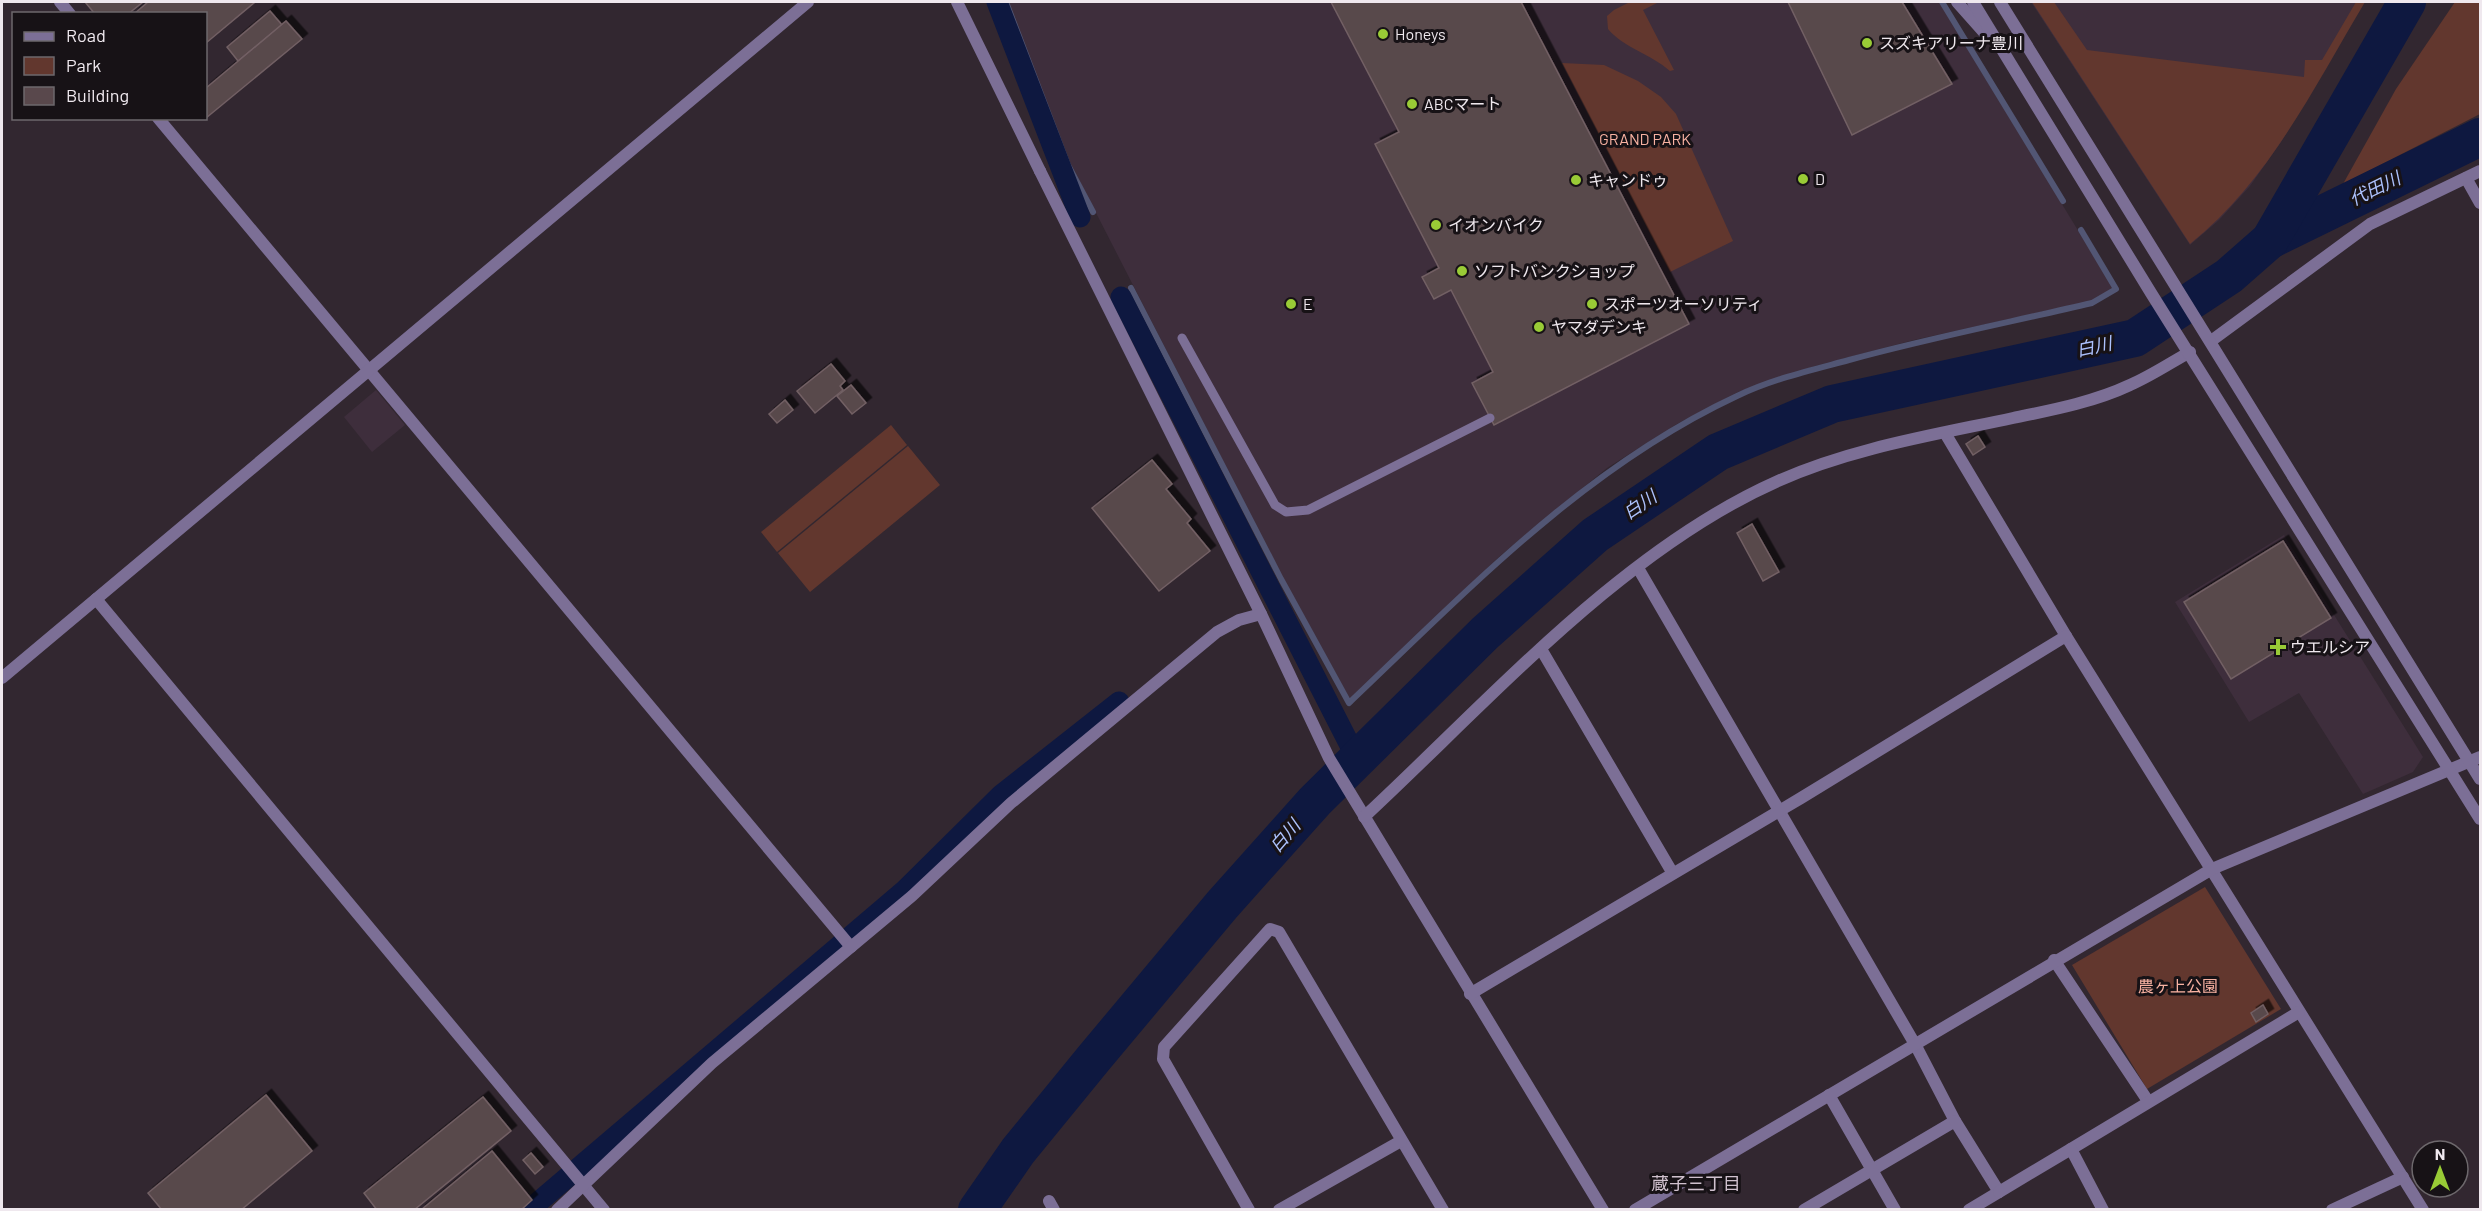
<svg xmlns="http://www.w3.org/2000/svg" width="2482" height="1211" font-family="Barlow,'Noto Sans JP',sans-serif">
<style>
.built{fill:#3e2e3c}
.green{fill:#62372e}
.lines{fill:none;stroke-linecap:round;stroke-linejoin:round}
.stream{stroke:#525674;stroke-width:6}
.canal{stroke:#0e1840;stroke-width:21}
.river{stroke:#0e1840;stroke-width:38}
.building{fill:#59484c;stroke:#726064;stroke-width:1.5;filter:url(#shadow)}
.service{stroke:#7c6f96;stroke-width:9}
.minor{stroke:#7c6f96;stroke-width:12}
.tertiary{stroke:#7c6f96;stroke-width:12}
.poi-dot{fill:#99cb36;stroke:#171216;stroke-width:2}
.labels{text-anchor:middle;stroke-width:6;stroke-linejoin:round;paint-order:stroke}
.poi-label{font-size:16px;fill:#efe8ee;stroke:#171216;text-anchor:start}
.park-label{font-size:16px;fill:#f9b2a2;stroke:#171216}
.water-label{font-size:18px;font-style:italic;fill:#acc1fc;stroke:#171216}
.neighbourhood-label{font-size:18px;fill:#d0c1ce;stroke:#171216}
</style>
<defs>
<filter id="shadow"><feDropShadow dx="5.5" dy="-5.5" stdDeviation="0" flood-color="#0009"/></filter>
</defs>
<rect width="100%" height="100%" fill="#322730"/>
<g class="built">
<polygon points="1008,2 1939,2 2113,288 2091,301 1914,340 1815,366 1738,392 1677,424 1607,468 1500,556 1350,699 1283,578 1071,164"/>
<polygon points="2031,2 2364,2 2281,142 2250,186 2219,220 2190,245"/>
<polygon points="376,390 405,425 372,452 344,417"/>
<polygon points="2284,535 2423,757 2413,772 2363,794 2299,693 2249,722 2175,602"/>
</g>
<g class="green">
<path d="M 1630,2 L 1659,2 L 1643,10 L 1674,70 L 1670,71 C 1651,54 1624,48 1608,29 L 1607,16 L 1614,10 Z"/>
<path d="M 2032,2 L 2054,2 L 2087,50 L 2304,77 L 2305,60 L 2322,60 L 2356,2 L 2365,2 C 2314,87 2269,181 2190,244 Z"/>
<polygon points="2455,2 2480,2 2480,114 2343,184 2396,89"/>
<polygon points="1562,63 1604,65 1638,81 1661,97 1676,114 1733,241 1670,272"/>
<polygon points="891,425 907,445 777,552 761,532"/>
<polygon points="908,446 940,485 810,592 778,553"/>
<polygon points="2205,887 2281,1009 2147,1089 2072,965"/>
</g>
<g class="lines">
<g class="stream">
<polyline points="1006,2 1068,165 1093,212"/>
<polyline points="1942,2 2063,201"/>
<path d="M 1131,288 L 1281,579 L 1349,703 C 1469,589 1585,467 1737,396 C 1772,379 1812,370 1849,360 C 1929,338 2011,322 2092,303 L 2116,289 L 2081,230"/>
</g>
<g class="canal">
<polyline points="997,2 1080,217"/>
<polyline points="1121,297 1357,759"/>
<polyline points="529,1210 905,890 1001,795 1119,702"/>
</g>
<g class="river">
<polyline points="2270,240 2480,137"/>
<polyline points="977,1210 1018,1151 1094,1058 1222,905 1315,801 1485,633 1595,535 1718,452 1832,404 2135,338 2229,276 2270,240 2407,2"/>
</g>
</g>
<g class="building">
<polygon points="85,2 143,2 128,14 95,14"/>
<polygon points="148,2 255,2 206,43 206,14 134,14"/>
<polygon points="1331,2 1521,2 1689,324 1494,425 1472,383 1493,372 1451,290 1434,299 1422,277 1439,268 1375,144 1399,132"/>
<polygon points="1788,2 1902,2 1952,84 1852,135"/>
<polygon points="270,11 282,25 238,61 227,47"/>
<polygon points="286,21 302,39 206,118 206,88"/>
<polygon points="831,364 845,381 840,386 843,390 815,413 797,391"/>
<polygon points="851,385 866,403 852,414 837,396"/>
<polygon points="785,400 793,410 777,423 769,414"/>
<polygon points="1978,436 1985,447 1973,455 1966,444"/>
<polygon points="1152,460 1172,484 1166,489 1191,519 1187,523 1210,551 1159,591 1092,508"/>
<polygon points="1752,524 1779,572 1763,581 1737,533"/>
<polygon points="2283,541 2331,618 2231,679 2184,602"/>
<polygon points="2263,1005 2268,1014 2256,1022 2251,1013"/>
<polygon points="266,1095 312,1151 241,1210 162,1210 148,1193"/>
<polygon points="483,1097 511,1131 414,1210 377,1210 364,1193"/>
<polygon points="492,1151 532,1200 521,1210 421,1210"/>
<polygon points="531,1153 543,1167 535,1174 523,1160"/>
</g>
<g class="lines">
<polyline class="service" points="1182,338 1275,505 1286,512 1308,510 1490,418"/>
<g class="minor">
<polyline points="1040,171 1261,614 1329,758 1603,1210"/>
<polyline points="2466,178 2480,203"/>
<polyline points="2211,341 2370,224 2480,171"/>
<polyline points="1945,433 2066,636 2423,1210"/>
<polyline points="1638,568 1916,1046 1955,1121 1804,1210"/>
<polyline points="96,599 604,1210"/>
<polyline points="1541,649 1672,872"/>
<path d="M 1364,817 C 1488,702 1622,550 1778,481 C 1852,448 1934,435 2013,418 C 2052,410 2094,402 2130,385 C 2151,376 2170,363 2190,352"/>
<polyline points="2054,960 2148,1101"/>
<polyline points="1470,994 1801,798 2066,636"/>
<polyline points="1829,1095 1895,1210"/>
<polyline points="1955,1121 1999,1192 1969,1210"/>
<polyline points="2071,1149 2299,1012"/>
<polyline points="1999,1192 2071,1149 2103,1210"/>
<polyline points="1049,1201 1054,1210"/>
<polyline points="1249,1210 1163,1059 1164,1047 1270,929 1279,932 1443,1210"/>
<polyline points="1279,1210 1401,1141"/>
<polyline points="1635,1210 2212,869 2480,757"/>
<polyline points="2332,1210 2403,1177"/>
</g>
<g class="tertiary">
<polyline points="60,2 70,14"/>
<polyline points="957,2 1040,171"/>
<polyline points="1957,2 1989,38"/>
<polyline points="1973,2 2151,293 2480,819"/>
<polyline points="2000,2 2480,779"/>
<polyline points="158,118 851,947"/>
<polyline points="2,678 808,2"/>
<polyline points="557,1210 712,1063 912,896 1011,803 1217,632 1239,620 1261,614"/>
</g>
</g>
<g class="poi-dot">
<circle cx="1383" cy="34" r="6"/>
<circle cx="1867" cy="43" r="6"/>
<circle cx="1412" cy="104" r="6"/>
<circle cx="1803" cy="179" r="6"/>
<circle cx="1576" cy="180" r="6"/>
<circle cx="1436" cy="225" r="6"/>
<circle cx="1462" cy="271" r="6"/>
<circle cx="1291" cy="304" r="6"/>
<circle cx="1592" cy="304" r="6"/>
<circle cx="1539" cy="327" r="6"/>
<path d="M2275 638h6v6h6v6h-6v6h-6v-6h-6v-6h6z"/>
</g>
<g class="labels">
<g class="poi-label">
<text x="1395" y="40">Honeys</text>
<text x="1879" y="49">スズキアリーナ豊川</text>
<text x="1424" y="110">ABCマート</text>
<text x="1815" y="185">D</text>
<text x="1588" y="186">キャンドゥ</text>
<text x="1448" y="231">イオンバイク</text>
<text x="1474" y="277">ソフトバンクショップ</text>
<text x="1303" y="310">E</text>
<text x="1604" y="310">スポーツオーソリティ</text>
<text x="1551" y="333">ヤマダデンキ</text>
<text x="2290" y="653">ウエルシア</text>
</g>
<g class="park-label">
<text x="1645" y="145">GRAND PARK</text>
<text x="2178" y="992">農ヶ上公園</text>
</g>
<g class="water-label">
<text transform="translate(2375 189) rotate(-26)" y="6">代田川</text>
<text transform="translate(2094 347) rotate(-12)" y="6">白川</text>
<text transform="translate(1640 505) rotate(-34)" y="6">白川</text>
<text transform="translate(1285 836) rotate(-49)" y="6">白川</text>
</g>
<g class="neighbourhood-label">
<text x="1696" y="1190">蔵子三丁目</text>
</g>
</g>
<rect width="2482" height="1211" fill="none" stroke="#efe8ee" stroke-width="6"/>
<rect x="12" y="12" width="195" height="108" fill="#171216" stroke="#6d686c" stroke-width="1.5"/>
<rect x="24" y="32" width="30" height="9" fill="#7c6f96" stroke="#6d686c" stroke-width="1.5"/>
<text x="66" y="42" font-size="18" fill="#efe8ee">Road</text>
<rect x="24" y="57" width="30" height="18" fill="#62372e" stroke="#6d686c" stroke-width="1.5"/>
<text x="66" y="72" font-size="18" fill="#efe8ee">Park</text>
<rect x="24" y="87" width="30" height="18" fill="#59484c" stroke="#6d686c" stroke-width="1.5"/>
<text x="66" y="102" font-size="18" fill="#efe8ee">Building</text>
<g transform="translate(2440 1169)"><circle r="28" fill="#171216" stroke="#6d686c" stroke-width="1.5"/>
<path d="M0-4.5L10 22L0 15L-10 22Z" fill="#99cb36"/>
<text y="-9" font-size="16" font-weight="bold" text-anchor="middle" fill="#efe8ee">N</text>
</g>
</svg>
